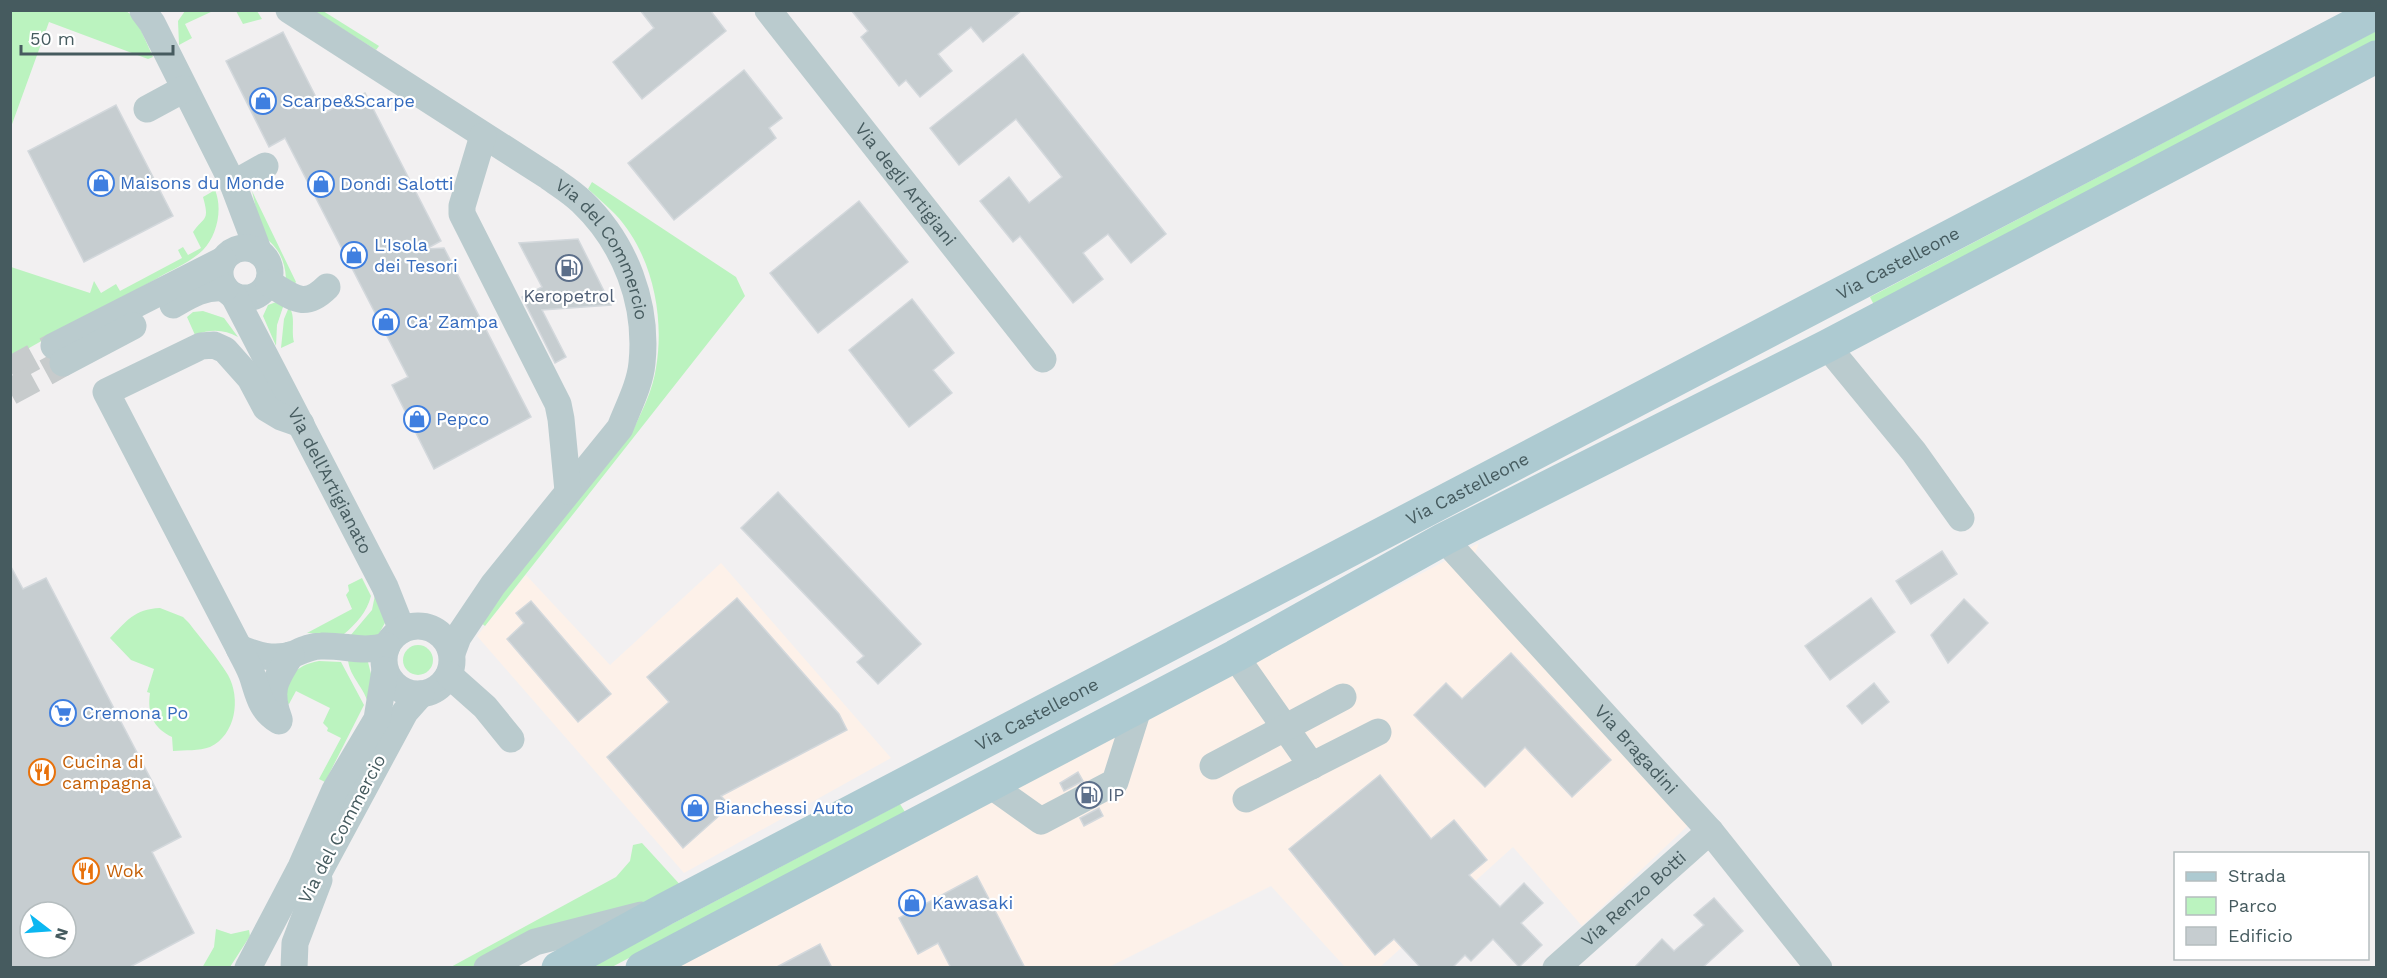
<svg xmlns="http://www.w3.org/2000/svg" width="2387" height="978" font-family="'Work Sans',sans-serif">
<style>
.commercial{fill:#fdf1e9}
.green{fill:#bbf3bf}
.building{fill:#c6cdd0;stroke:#d3d8dc;stroke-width:1.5;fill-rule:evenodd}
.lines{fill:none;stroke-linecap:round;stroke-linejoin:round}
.minor-tunnel{stroke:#c7cbcc;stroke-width:27;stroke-dasharray:27 14;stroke-linecap:butt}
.minor{stroke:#bacbce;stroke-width:27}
.major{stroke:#adcad1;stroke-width:33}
.labels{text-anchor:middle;stroke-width:4.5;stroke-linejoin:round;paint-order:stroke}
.shop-label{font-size:18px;fill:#366cbe;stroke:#fff;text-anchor:start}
.street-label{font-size:18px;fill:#465b5f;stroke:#fff}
.service-label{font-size:18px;fill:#4e5e75;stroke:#fff}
.food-label{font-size:18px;fill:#c56008;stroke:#fff;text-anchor:start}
</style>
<rect width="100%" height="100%" fill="#f2f0f1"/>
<g class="commercial">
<polygon points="1479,543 1474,556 1699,815 1582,926 1513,847 1380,967 1345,967 1271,886 1109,967 676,968"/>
<polygon points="721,563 891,758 684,873 477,636 526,575 610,665"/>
</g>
<g class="green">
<polygon points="11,11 126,11 135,17 153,57 148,59 49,22 11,127"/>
<polygon points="185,11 213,11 185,24 192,38 179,45 178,21"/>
<polygon points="236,11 257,11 262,19 243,24"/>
<polygon points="314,11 323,11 379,46 376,50"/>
<polygon points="2376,31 2376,44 1875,307 1870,297"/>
<path d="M 592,182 L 736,277 L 745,296 L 485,626 L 480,622 L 634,428 C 643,409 653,389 656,368 C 665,316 652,253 615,214 C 606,205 597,197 588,189 Z"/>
<path d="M 215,190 C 223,209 217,236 203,250 C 191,262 171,270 156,279 C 108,306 58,330 11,359 L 11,267 L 90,293 L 94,281 L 101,293 L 116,284 L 120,291 L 182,258 L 178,250 L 183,247 L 188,255 L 201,248 L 193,232 C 204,216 210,222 203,197 Z"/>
<path d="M 252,191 L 296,282 L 292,287 L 286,279 C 285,259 278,247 262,235 Z"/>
<polygon points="279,301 284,304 277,325 276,346 263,316 268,305"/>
<path d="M 289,307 C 296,316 291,330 294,342 L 281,348 L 284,319 Z"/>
<path d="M 203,311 L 224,318 L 238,337 C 224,329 210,329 195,335 L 187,317 L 193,312 Z"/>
<path d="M 362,578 L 371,596 C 367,612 356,624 344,634 L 307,633 L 352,609 L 346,595 L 349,591 L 348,585 Z"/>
<polygon points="375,595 386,621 376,639 350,636 372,610"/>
<path d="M 160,608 L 183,617 L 189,623 C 202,640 217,657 228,675 C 241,698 236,735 210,747 C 199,751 185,750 173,751 L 172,737 C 153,728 147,713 150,693 L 147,692 L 154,669 L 131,660 L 110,638 C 127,621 134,609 160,608 Z"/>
<circle cx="418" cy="660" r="15"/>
<path d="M 348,658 L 364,660 L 368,662 L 373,682 L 368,710 C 370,691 348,678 348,658 Z"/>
<path d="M 319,661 L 341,662 L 364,705 L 325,782 L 319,779 L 341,738 L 327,731 L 328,728 L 323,723 L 330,708 L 296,691 L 289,704 L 283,701 C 291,677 292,666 319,661 Z"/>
<polygon points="900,804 905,812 612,967 588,968"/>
<polygon points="642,843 684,889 476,967 449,968 616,877 630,861 633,845"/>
<polygon points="216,929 231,934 249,930 250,936 230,967 202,968 214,947"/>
</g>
<g class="building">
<polygon points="640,10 710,10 726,31 642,99 613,62 654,28"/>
<polygon points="851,10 1022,10 983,42 971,27 938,54 952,71 920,97 906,80 899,86 861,37 868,31"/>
<polygon points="283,32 324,113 365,93 441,241 426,249 444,248 531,417 434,469 392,385 408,377 285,138 269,147 226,61"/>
<polygon points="1023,54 1166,234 1131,263 1108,234 1083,253 1103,279 1073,303 1020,236 1013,242 980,201 1009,177 1029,203 1062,177 1016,119 959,165 930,128"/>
<polygon points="744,70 782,118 769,128 776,138 674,220 628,163"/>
<polygon points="116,105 173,216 84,262 28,151"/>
<polygon points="859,201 908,262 818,333 770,273"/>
<polygon points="578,239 611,305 542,310 566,357 555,363 522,297 542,287 519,243"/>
<polygon points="912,299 954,353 933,370 952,393 909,427 849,350"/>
<polygon points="778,492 921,644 878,684 857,662 864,656 741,528"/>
<polygon points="1942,551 1957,574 1911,604 1896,581"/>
<path d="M 10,565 L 23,589 L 46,578 L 181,837 L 152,852 L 194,933 L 128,968 L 10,968 ZM 30,912 L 66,912 L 66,948 L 30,948 Z"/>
<polygon points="737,598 839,714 847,730 721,796 730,806 683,848 607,757 669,702 647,677"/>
<polygon points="1871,598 1895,632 1830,680 1805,646"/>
<polygon points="1964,599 1988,623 1948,663 1931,635"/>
<polygon points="531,601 611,694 578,722 507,639 524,623 516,613"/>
<polygon points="1511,653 1611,760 1572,797 1525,747 1485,787 1414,715 1446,683 1462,699"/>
<polygon points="1874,683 1889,702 1862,724 1847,706"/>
<polygon points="1078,772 1083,781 1064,791 1060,783"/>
<polygon points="1380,775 1431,839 1454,820 1487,860 1469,875 1500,907 1524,883 1543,903 1521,923 1542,945 1519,967 1493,939 1471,961 1465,955 1452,968 1421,968 1394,939 1375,955 1289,849"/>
<polygon points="1099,808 1103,816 1084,826 1080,818"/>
<polygon points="977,876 1025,968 951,968 938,943 918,954 899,918"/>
<polygon points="1714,898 1743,931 1702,968 1634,968 1662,939 1674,951 1704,925 1694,915"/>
<polygon points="820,944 832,968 775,968"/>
</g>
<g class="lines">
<g class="minor-tunnel">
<polyline points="10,370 54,346"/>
<polyline points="10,392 63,363"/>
</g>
<g class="minor">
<path id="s1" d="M 289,10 L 549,177 C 560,185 572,192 582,202 C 625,243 648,303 642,363 C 640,385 628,407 620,428 L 493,585 L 458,637 L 452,653"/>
<path id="s2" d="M 768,10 L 1043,359"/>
<polyline points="143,11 152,23 233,184 258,250"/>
<polyline points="147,109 184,89"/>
<polyline points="483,136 462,206 462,214 558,404 561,419 568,491"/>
<polyline points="233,184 265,166"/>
<circle cx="245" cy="273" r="25"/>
<path d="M 269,283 C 293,297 304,310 327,287"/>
<path id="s3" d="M 234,296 L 385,587 L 402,630"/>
<path d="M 173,305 C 190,295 204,286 225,288"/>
<polyline points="54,346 223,260"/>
<polyline points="1827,346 1914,452 1961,518"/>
<polyline points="63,363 133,326"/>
<path id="s4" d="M 1444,539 L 1710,831 L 1819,968"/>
<circle cx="418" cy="660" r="34"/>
<path d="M 239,648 C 256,655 274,661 294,654 C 303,650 311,646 321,646 C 346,645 361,653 387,646"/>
<polyline points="1235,656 1312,766"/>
<polyline points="449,675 485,707 511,739"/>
<path d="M 279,719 C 268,690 275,680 291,655"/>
<path d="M 279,721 C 261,710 259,697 253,678 C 250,668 243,657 239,648 L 106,392 L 201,346 L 214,345 L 225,350 L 250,378 L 266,408 L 281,417 L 301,424"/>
<polyline points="1213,766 1343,697"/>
<polyline points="989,784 1041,821 1115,782 1139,706"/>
<polyline points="1246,799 1378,732"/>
<polyline points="307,894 405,712 421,694"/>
<polyline points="248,968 301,867 335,790 377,719 385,670"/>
<polyline points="294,968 295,943 319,880"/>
<polyline points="487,968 535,942 641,915"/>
<path id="s5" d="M 1556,968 L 1710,831"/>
</g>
<g class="major">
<path id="s6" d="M 558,968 L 665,909 L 2376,13"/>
<polyline points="642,968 1235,656 1444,539 1827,346 2376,57"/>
</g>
</g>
<defs>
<symbol id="shop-ring" viewBox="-11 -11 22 22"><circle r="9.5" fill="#fff" stroke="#3f7fe0" stroke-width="1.5"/><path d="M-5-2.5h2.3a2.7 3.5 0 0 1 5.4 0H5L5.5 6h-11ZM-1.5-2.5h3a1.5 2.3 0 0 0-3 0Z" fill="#3f7fe0"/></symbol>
<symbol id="fuel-ring" viewBox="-11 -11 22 22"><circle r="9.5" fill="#fff" stroke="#5c6f8a" stroke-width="1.5"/><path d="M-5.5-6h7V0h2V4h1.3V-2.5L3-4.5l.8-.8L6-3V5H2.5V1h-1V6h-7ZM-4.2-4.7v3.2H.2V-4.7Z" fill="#5c6f8a"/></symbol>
<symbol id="supermarket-ring" viewBox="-11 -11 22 22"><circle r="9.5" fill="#fff" stroke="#3f7fe0" stroke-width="1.5"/><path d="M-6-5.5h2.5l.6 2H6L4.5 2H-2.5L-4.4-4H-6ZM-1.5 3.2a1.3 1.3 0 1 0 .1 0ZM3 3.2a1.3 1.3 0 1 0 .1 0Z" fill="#3f7fe0"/></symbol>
<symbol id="restaurant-ring" viewBox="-11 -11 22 22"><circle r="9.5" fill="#fff" stroke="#e8710a" stroke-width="1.5"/><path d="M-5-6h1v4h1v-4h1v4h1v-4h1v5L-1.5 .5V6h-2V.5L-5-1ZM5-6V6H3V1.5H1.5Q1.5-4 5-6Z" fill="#e8710a"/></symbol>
</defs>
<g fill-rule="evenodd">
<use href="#shop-ring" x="248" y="86" width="30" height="30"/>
<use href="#shop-ring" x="86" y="168" width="30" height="30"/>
<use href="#shop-ring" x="306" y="169" width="30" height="30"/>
<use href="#shop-ring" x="339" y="240" width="30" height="30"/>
<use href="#fuel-ring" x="554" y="253" width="30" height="30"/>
<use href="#shop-ring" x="371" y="307" width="30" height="30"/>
<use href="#shop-ring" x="402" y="404" width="30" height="30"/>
<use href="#supermarket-ring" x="48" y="698" width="30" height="30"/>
<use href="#restaurant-ring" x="27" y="757" width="30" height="30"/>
<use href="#fuel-ring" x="1074" y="780" width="30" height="30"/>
<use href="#shop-ring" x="680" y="793" width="30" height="30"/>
<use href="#restaurant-ring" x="71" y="856" width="30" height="30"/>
<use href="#shop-ring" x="897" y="888" width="30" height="30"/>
</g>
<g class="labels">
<g class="shop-label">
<text x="282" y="107">Scarpe&amp;Scarpe</text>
<text x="120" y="189">Maisons du Monde</text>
<text x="340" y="190">Dondi Salotti</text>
<text x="374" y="251">L'Isola<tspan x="374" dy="21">dei Tesori</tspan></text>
<text x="406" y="328">Ca' Zampa</text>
<text x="436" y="425">Pepco</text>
<text x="82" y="719">Cremona Po</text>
<text x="714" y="814">Bianchessi Auto</text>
<text x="932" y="909">Kawasaki</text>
</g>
<g class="street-label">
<text dy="6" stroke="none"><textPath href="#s2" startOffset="222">Via degli Artigiani</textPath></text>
<text dy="6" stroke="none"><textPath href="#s1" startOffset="402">Via del Commercio</textPath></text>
<text dy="6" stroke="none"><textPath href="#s6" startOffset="1514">Via Castelleone</textPath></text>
<text dy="6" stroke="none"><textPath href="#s3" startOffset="208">Via dell'Artigianato</textPath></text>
<text dy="6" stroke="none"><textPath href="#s6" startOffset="1028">Via Castelleone</textPath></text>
<text dy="6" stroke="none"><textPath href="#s6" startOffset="542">Via Castelleone</textPath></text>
<text dy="6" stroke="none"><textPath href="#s4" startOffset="285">Via Bragadini</textPath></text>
<text transform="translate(342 829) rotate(-62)" y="6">Via del Commercio</text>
<text dy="6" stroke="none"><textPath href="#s5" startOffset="104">Via Renzo Botti</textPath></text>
</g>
<g class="service-label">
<text x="569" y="302">Keropetrol</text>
<text x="1108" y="801" text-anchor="start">IP</text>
</g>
<g class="food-label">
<text x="62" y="768">Cucina di<tspan x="62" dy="21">campagna</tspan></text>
<text x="106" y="877">Wok</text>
</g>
</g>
<rect width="2387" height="978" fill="none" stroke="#465b5f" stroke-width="24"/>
<rect x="2174" y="852" width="195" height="108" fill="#ffffff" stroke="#b5bdbf" stroke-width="1.5"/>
<rect x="2186" y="872" width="30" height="9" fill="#adcad1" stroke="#b5bdbf" stroke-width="1.5"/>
<text x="2228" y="882" font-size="18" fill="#465b5f">Strada</text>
<rect x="2186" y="897" width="30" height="18" fill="#bbf3bf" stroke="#b5bdbf" stroke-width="1.5"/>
<text x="2228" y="912" font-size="18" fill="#465b5f">Parco</text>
<rect x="2186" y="927" width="30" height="18" fill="#c6cdd0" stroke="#b5bdbf" stroke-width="1.5"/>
<text x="2228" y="942" font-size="18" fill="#465b5f">Edificio</text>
<g transform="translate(48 930) rotate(107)"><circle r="28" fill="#ffffff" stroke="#b5bdbf" stroke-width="1.5"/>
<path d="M0-4.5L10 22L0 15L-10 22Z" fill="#0bb7f1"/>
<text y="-9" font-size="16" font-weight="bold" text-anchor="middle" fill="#465b5f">N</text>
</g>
<path d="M21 45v9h152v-9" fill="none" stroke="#465b5f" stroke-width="3"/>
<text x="30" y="45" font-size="18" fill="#465b5f" stroke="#ffffff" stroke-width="4.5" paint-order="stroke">50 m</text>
</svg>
